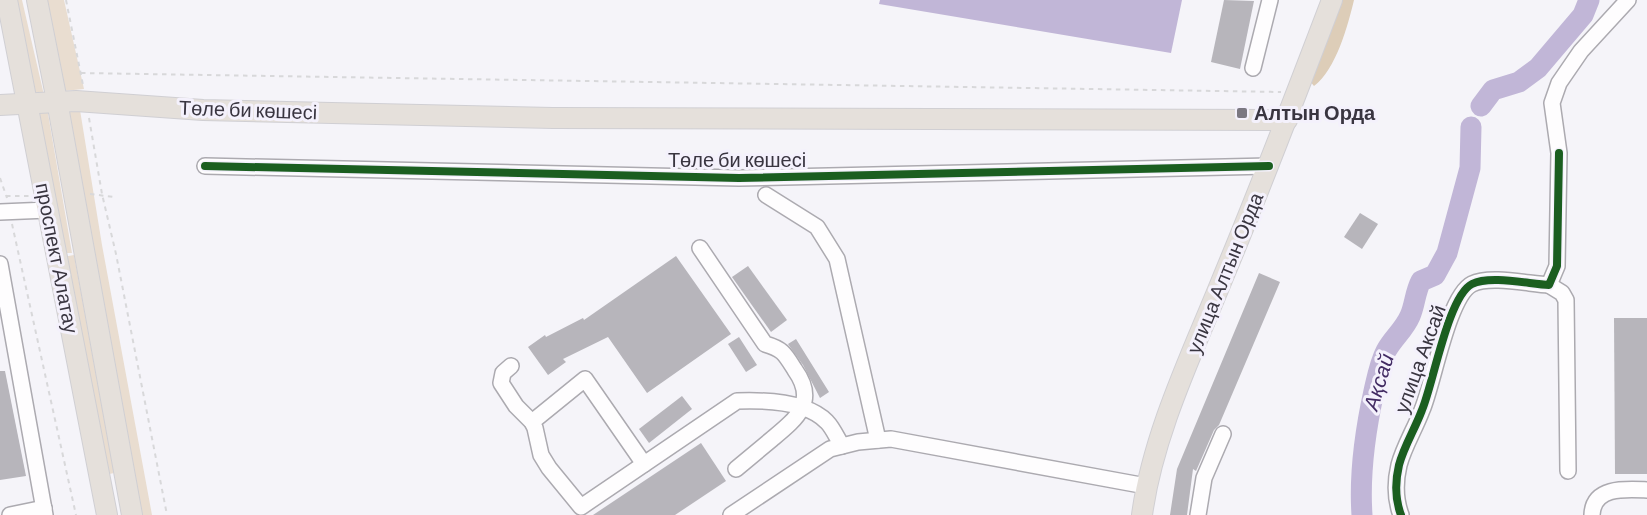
<svg xmlns="http://www.w3.org/2000/svg" width="1647" height="515" font-family="Barlow,sans-serif">
<style>
.green{fill:#e9ddd0}
.forest{fill:#ddcdb8}
.water{fill:#c1b6d7}
.lines{fill:none;stroke-linecap:round;stroke-linejoin:round}
.river{stroke:#c1b6d7;stroke-width:21}
.building{fill:#b7b5bb}
.minor-casing{stroke:#acaab0;stroke-width:18}
.major-casing{stroke:#d0cfd3;stroke-width:22}
.path{stroke:#d8d8da;stroke-width:2;stroke-dasharray:4.5 4.5;stroke-linecap:butt}
.minor{stroke:#fefdfe;stroke-width:15}
.major{stroke:#e5e0db;stroke-width:20}
.cycleway-casing{stroke:#f4f1fc;stroke-width:11}
.cycleway{stroke:#1b5e20;stroke-width:8}
.poi-dot{fill:#7b7881;stroke:#f4f1fc;stroke-width:2}
.labels{text-anchor:middle;stroke-width:6;stroke-linejoin:round;paint-order:stroke}
.street-label{font-size:20px;fill:#393540;stroke:#f4f1fc}
.poi-label{font-size:20px;font-weight:bold;fill:#393540;stroke:#f4f1fc;text-anchor:start}
.water-label{font-size:21px;font-style:italic;fill:#422b63;stroke:#f4f1fc}
</style>
<rect width="100%" height="100%" fill="#f5f4f9"/>
<g class="green">
<polygon points="13,0 22,0 44,95 33,97"/>
<polygon points="44,0 64,0 84,89 63,91"/>
<polygon points="47,108 72,253 62,253 37,111"/>
<polygon points="66,108 80,110 102,245 152,515 140,515"/>
<polygon points="74,255 114,473 105,475 63,257"/>
</g>
<path class="forest" d="M 1337,0 L 1354,0 C 1348,25 1336,70 1314,86 L 1308,79 L 1315,59 L 1323,52 L 1325,38 Z"/>
<polygon class="water" points="880,0 1182,0 1171,53 879,4"/>
<g class="lines">
<g class="river">
<polyline points="1481,106 1493,90 1519,82 1538,68 1583,15 1589,0"/>
<path d="M 1362,515 C 1359,472 1365,432 1374,391 C 1377,378 1380,362 1386,351 C 1393,338 1404,330 1410,316 C 1415,305 1415,292 1421,281 L 1435,275 L 1447,253 L 1470,168 L 1471,127"/>
</g>
</g>
<g class="building">
<polygon points="1224,0 1254,1 1240,69 1211,62"/>
<polygon points="1360,213 1378,224 1362,249 1344,237"/>
<polygon points="676,256 731,334 647,393 608,337 563,359 566,362 548,375 528,347 545,335 546,337 583,318 584,320"/>
<polygon points="748,266 787,320 771,332 732,277"/>
<polygon points="1259,273 1280,282 1219,425 1214,430 1196,471 1193,469 1187,515 1170,515 1177,469"/>
<polygon points="1614,318 1647,318 1647,474 1615,474"/>
<polygon points="739,337 757,365 746,372 728,344"/>
<polygon points="796,339 829,392 820,398 803,365 788,344"/>
<polygon points="0,371 5,371 26,476 0,480"/>
<polygon points="682,396 692,409 649,443 639,429"/>
<polygon points="701,443 726,481 675,515 593,515"/>
</g>
<g class="lines">
<defs>
<g id="minor">
<polyline points="1253,68 1270,0"/>
<polyline points="205,166 739,178 1269,166"/>
<polyline points="766,195 817,227 837,259 878,440"/>
<polyline points="0,212 48,210"/>
<path d="M 700,248 L 765,344 C 783,349 785,354 795,370 C 818,402 796,419 772,439 C 760,449 748,459 736,469"/>
<polyline points="0,264 45,515"/>
<polyline points="1549,285 1562,293 1566,300 1568,471"/>
<path d="M 511,366 L 503,373 L 501,383 L 516,406 L 532,422 L 535,428 L 541,455 L 549,468 L 581,507 L 737,401 C 764,400 807,401 827,422 C 833,428 837,438 842,446"/>
<polyline points="532,422 585,379 644,464"/>
<polyline points="10,515 44,508"/>
<polyline points="731,515 830,449 858,442 891,439 1146,486"/>
<polyline points="1198,515 1204,478 1223,434"/>
<path d="M 1401,515 C 1395,499 1395,482 1399,465 C 1404,446 1415,429 1422,410 C 1433,385 1448,296 1472,284 C 1490,275 1529,284 1549,285 L 1557,266 L 1559,153 L 1552,103 L 1559,83 L 1581,51 L 1628,0"/>
<path d="M 1592,515 C 1593,486 1626,489 1647,490"/>
</g>
<g id="major">
<polyline points="7,0 107,515"/>
<polyline points="37,0 57,101 132,515"/>
<polyline points="0,105 76,101 203,110 553,118 1287,120"/>
<path d="M 1142,515 C 1153,433 1193,352 1224,275 C 1262,184 1297,92 1332,0"/>
</g>
</defs>
<use href="#minor" class="minor-casing"/>
<use href="#major" class="major-casing"/>
<g class="path">
<polyline points="66,0 83,85"/>
<polyline points="81,73 1281,92"/>
<polyline points="89,118 102,194 116,254 167,515"/>
<polyline points="0,178 7,198"/>
<polyline points="90,194 114,197"/>
<polyline points="6,196 30,196"/>
<polyline points="12,224 76,515"/>
</g>
<use href="#minor" class="minor"/>
<use href="#major" class="major"/>
<defs>
<g id="cycleway">
<polyline points="205,166 739,178 1269,166"/>
<path d="M 1401,515 C 1395,499 1395,482 1399,465 C 1404,446 1415,429 1422,410 C 1433,385 1448,296 1472,284 C 1490,275 1529,284 1549,285 L 1557,266 L 1559,153"/>
</g>
</defs>
<use href="#cycleway" class="cycleway-casing"/>
<use href="#cycleway" class="cycleway"/>
</g>
<rect class="poi-dot" x="1236" y="107" width="12" height="12" rx="3"/>
<g class="labels">
<g class="street-label">
<text transform="translate(248 110) rotate(2)" y="7">Төле би көшесі</text>
<text x="737" y="167">Төле би көшесі</text>
<text transform="translate(57 258) rotate(79)" y="7">проспект Алатау</text>
<text transform="translate(1225 273) rotate(-68)" y="7">улица Алтын Орда</text>
<text transform="translate(1420 359) rotate(-70)" y="7">улица Аксай</text>
</g>
<g class="poi-label">
<text x="1254" y="120">Алтын Орда</text>
</g>
<g class="water-label">
<text transform="translate(1379 382) rotate(-73)" y="7">Ақсай</text>
</g>
</g>
</svg>
